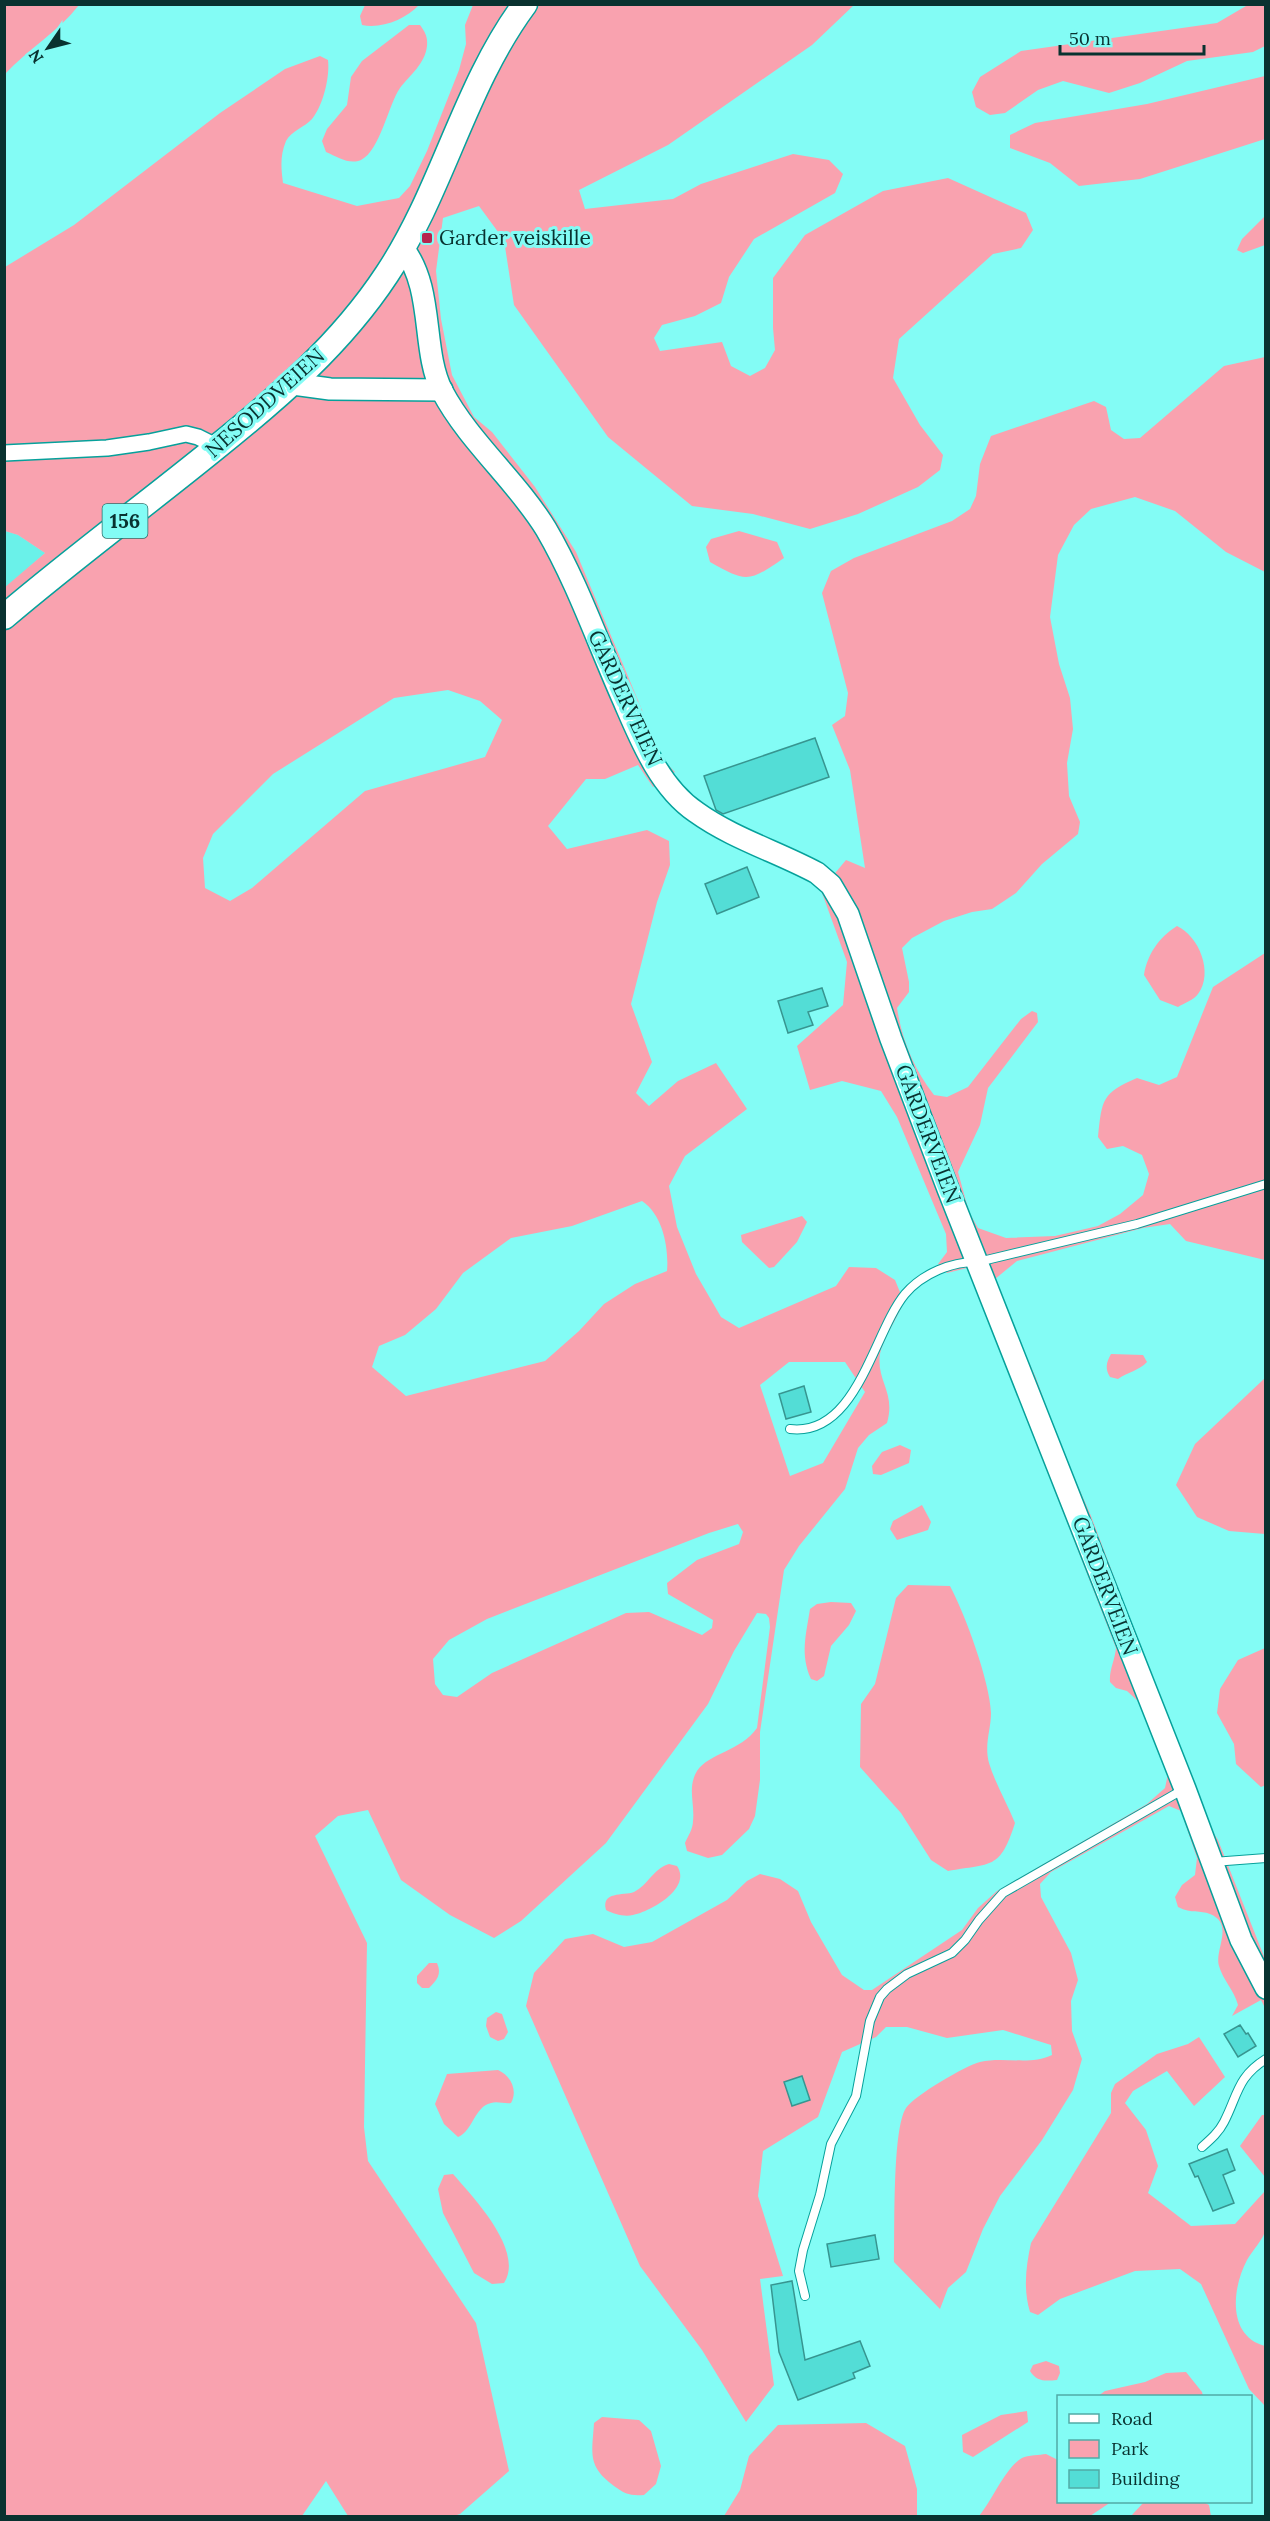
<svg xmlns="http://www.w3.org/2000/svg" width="1270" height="2521" font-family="Lora,serif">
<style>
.built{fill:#6af1e9}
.green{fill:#f9a2af;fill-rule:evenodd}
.building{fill:#53ddd6;stroke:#379590;stroke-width:1.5}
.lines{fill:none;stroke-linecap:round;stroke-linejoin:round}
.lane-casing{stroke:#06a19b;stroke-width:10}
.street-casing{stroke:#06a19b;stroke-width:18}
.secondary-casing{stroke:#06a19b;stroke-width:24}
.primary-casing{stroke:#06a19b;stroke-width:27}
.lane{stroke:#fff;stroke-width:8}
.street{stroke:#fff;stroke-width:15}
.secondary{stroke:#fff;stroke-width:21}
.primary{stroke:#fff;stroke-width:24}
.poi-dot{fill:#b6254f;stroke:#83fcf5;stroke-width:2}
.labels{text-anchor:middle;stroke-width:6;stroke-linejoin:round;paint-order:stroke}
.shield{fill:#83fcf5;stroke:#2e6f6b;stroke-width:1.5}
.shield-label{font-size:20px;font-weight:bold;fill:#093230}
.poi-label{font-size:21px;fill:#093230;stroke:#83fcf5;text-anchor:start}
.street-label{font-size:21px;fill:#093230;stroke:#83fcf5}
</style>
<rect width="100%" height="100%" fill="#83fcf5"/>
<polygon class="built" points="5,531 18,535 45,553 5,588"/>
<g class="green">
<path d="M 5,4 L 79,4 L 79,5 C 58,32 28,49 5,74 Z"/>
<path d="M 365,5 L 365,4 L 419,5 C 406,19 382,29 362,25 L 360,16 Z"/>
<path d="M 473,5 L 854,5 L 812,45 L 668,145 L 579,190 L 585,209 L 673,199 L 701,184 L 793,154 L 829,160 L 843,174 L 835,193 L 754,239 L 729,277 L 721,303 L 695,316 L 662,325 L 654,338 L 660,351 L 722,342 L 731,366 L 750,376 L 765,368 L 775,350 L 773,328 L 773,278 L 805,235 L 883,191 L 948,178 L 1026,213 L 1033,230 L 1021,248 L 993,254 L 899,339 L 893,378 L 920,425 L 943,455 L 940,470 L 918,487 L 858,514 L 810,529 L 753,514 L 692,506 L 608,437 L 514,305 L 504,240 L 479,206 L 443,218 L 436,271 L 441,319 L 452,375 L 474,417 L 492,432 L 535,487 L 576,552 L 663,760 L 675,772 L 653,787 L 638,765 L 605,779 L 586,779 L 548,826 L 567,849 L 647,830 L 669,841 L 670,865 L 657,902 L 631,1004 L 652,1062 L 636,1093 L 649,1106 L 678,1081 L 716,1063 L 747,1109 L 685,1156 L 669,1186 L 677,1227 L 696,1274 L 721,1317 L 739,1328 L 836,1286 L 849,1267 L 876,1268 L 895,1280 L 904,1302 C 898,1316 883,1340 880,1354 C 876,1381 896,1392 887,1423 L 869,1435 L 858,1448 L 845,1489 L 799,1546 L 784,1570 L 760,1732 L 760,1780 L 755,1816 L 749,1829 L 722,1855 L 708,1858 L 687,1851 L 685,1843 C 688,1836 693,1829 693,1821 C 695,1803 687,1788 697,1771 C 709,1753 741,1751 757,1728 L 770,1627 L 769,1618 L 766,1614 L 757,1613 L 734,1651 L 708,1704 L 606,1843 L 521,1921 L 494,1938 L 450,1915 L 401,1880 L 368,1810 L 338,1816 L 315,1836 L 367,1943 L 364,2127 L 368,2161 L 476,2323 L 509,2471 L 460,2514 L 454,2516 L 348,2516 L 326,2481 L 302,2516 L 5,2516 L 4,588 L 45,553 L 18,535 L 5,531 L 5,267 L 74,225 L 220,113 L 285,69 L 320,56 L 328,60 C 330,77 323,106 312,119 C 305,127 291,131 286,141 C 280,155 281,168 283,183 L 357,206 L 399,198 L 410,186 L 427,151 L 459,70 L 466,44 L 465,25 ZM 448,690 L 480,701 L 502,720 L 485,757 L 365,791 L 252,888 L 230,901 L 205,888 L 203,858 L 213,834 L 273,774 L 394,698 ZM 642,1201 C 663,1215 669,1248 667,1271 L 635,1284 L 604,1304 L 579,1331 L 545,1361 L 406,1396 L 372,1367 L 379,1346 L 405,1335 L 436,1309 L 463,1273 L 511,1238 L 572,1226 ZM 789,1362 L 845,1362 L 865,1392 L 823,1463 L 790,1476 L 760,1385 ZM 738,1524 L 743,1532 L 739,1544 L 697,1560 L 667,1583 L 668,1594 L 713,1620 L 712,1628 L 702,1635 L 649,1612 L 626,1613 L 492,1673 L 457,1697 L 443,1695 L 435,1684 L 433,1659 L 449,1640 L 487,1619 L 709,1533 Z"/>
<polygon points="1266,5 1265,46 1253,52 1187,61 1140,83 1109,93 1063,81 1038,90 1005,113 990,115 976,107 972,92 980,77 1021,51 1217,23 1246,6"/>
<path d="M 409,25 L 420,25 C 425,32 428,37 427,46 C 425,64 410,75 400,88 C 389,103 380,151 361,160 C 349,165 338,157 326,152 L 322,141 L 327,129 L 347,105 L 351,77 L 362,61 Z"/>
<polygon points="1265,76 1265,139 1140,179 1079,186 1050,163 1010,148 1010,135 1035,123 1147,104"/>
<polygon points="1265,216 1265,245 1243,253 1237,250 1242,239"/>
<path d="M 1265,357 L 1265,572 L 1226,552 L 1175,511 L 1135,497 L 1091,509 L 1074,525 L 1058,555 L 1050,617 L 1059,664 L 1070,698 L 1073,729 L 1067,763 L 1069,796 L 1080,822 L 1078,834 L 1042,864 L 1016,893 L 992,909 L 972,912 L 944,921 L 912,938 L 902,948 L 909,982 L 909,992 L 897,1008 C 902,1040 914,1069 934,1095 L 947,1097 L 968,1087 L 1021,1019 L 1032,1011 L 1037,1013 L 1038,1022 L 988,1088 L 980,1125 L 958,1172 L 969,1212 L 978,1228 L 1006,1238 L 1055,1236 L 1098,1226 L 1120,1214 L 1143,1195 L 1149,1174 L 1142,1155 L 1123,1146 L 1107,1149 L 1098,1137 C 1102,1099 1102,1093 1137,1078 L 1159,1085 L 1177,1077 L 1213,987 L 1265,953 L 1265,1260 L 1186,1241 L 1170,1224 L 1143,1228 L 1017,1261 L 995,1279 L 1003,1305 L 1036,1378 L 1060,1445 L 1091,1516 L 1207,1823 L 1218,1840 L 1265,1959 L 1265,2008 L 1261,2000 L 1232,2016 L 1238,2005 C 1234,1990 1223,1980 1219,1966 C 1214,1950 1235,1924 1210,1914 C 1200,1910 1192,1914 1178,1907 L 1175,1897 L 1182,1885 L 1195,1875 L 1197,1858 L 1181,1811 L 1169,1806 L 1051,1872 L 1040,1884 L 1041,1897 L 1071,1953 L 1078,1980 L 1071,2001 L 1072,2031 L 1082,2059 L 1073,2090 L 1042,2140 L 1000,2196 L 983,2229 L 966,2272 L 948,2288 L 940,2309 L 894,2262 C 895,2232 892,2129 906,2108 C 915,2095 965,2066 980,2062 C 1004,2056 1029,2066 1052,2055 L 1051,2045 L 1003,2030 L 947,2038 L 907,2027 L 886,2027 L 876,2037 L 842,2052 L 818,2117 L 763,2151 L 758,2196 L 783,2276 L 760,2279 L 774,2385 L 746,2422 L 702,2350 L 640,2266 L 526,2006 L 534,1973 L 565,1939 L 593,1934 L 624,1947 L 652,1942 L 727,1900 L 747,1881 L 760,1874 L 780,1879 L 798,1891 L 811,1922 L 842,1975 L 864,1990 L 872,1990 L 962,1930 L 978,1908 L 997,1891 L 1147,1804 L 1165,1788 L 1168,1774 L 1139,1702 L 1127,1691 L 1116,1688 L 1110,1682 C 1109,1670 1115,1660 1116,1648 L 975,1286 L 967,1268 L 947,1273 L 938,1264 L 947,1252 L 946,1234 L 897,1117 L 881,1091 L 842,1081 L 810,1090 L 797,1046 L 843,1005 L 847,962 L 821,890 L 846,860 L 865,868 L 850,770 L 832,725 L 845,716 L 848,693 L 822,593 L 831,571 L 854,558 L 952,521 L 970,509 L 976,496 L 980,464 L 991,436 L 1094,401 L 1106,407 L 1111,430 L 1124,439 L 1140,438 L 1224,366 Z"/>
<path d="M 739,531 L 777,542 L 784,558 C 749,582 747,583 710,562 L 706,547 L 711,539 Z"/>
<path d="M 1177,926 C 1199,936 1214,973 1198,994 C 1194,1000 1184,1003 1178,1007 L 1160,1000 L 1144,975 C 1147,955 1159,937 1177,926 Z"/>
<polygon points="802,1216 807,1222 797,1242 774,1267 769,1268 742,1242 741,1235"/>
<path d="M 1111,1354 L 1143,1355 L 1147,1362 C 1140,1370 1128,1372 1118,1379 L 1110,1377 C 1105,1369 1106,1363 1111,1354 Z"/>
<polygon points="1265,1378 1265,1534 1229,1531 1197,1517 1176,1485 1195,1444"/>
<polygon points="900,1445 911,1450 909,1463 881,1475 873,1474 872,1466 882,1452"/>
<polygon points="922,1505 931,1522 928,1530 897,1540 890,1529 893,1521"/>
<path d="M 908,1585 L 950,1586 C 965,1614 990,1682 991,1713 C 991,1730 984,1744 989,1763 C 995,1783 1007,1803 1015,1823 C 1000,1870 992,1863 948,1871 L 931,1860 L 901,1813 L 860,1767 L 861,1704 L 875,1684 L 896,1598 Z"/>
<path d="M 831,1602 L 851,1603 L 856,1611 L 849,1625 L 831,1646 L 824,1676 L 817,1681 L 811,1679 C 800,1654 806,1635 810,1609 L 817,1604 Z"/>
<polygon points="1265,1648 1266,1785 1261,1787 1236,1764 1234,1744 1217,1713 1220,1689 1238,1660"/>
<path d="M 669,1864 L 677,1866 C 692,1888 652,1911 633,1915 C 624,1917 614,1914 606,1910 C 601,1891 623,1896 634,1892 C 648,1885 653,1869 669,1864 Z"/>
<path d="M 429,1963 L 437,1963 C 442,1974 437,1980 429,1988 L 422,1988 L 417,1983 L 417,1976 Z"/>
<polygon points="496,2012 502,2014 508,2032 504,2039 498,2041 490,2037 486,2026 487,2018"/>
<path d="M 1199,2037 L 1225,2077 L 1194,2106 L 1167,2071 L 1133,2091 L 1125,2103 L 1146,2130 L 1158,2166 L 1148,2193 L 1191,2226 L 1235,2224 L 1265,2191 C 1266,2203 1267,2217 1266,2228 C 1264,2239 1252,2251 1247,2260 C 1232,2288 1227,2336 1265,2346 L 1265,2406 L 1249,2389 L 1201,2284 L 1180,2269 L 1135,2271 L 1060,2299 L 1038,2315 L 1030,2312 C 1023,2289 1026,2266 1031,2243 L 1111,2113 L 1111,2093 L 1115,2084 L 1157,2054 L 1188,2044 Z"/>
<path d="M 498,2070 C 511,2076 518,2090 511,2103 C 505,2104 497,2101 491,2103 C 474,2107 473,2131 458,2137 L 444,2124 L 435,2104 L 447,2074 Z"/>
<polygon points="1262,2115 1265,2115 1265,2177 1240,2146"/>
<path d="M 453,2174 C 473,2197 525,2251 504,2283 L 492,2284 L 474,2273 L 443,2213 L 438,2189 L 444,2175 Z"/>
<path d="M 1046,2361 L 1059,2366 L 1060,2373 L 1057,2380 C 1045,2381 1037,2382 1030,2371 L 1033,2365 Z"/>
<polygon points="1186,2372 1202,2392 1203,2396 1098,2396 1105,2391 1145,2382 1166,2373"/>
<polygon points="1027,2411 1028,2422 973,2457 963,2452 962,2435 1001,2415"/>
<path d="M 602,2417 L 639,2420 L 651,2431 L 661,2466 L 656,2484 L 644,2495 C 630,2496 625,2494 614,2486 C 587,2466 592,2454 594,2423 Z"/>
<polygon points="866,2423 905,2446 917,2489 917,2516 724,2516 740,2490 749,2456 778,2425"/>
<path d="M 1046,2454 L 1058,2460 L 1058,2502 L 1111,2502 L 1090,2516 L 979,2516 C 992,2501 1005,2468 1022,2458 C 1028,2455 1040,2455 1046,2454 Z"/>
<polygon points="1144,2502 1203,2502 1209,2505 1211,2516 1131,2516"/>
</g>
<g class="building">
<polygon points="815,738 829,777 723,814 716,810 704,776"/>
<polygon points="747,867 759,897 717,914 705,884"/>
<polygon points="822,988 828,1006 808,1012 813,1025 788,1033 778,1001"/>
<polygon points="804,1386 811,1412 786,1419 779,1394"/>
<polygon points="1240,2025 1246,2034 1248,2033 1256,2046 1238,2057 1224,2034"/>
<polygon points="802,2076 810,2100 792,2106 784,2082"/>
<polygon points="1227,2149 1235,2170 1223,2175 1234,2203 1213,2211 1198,2176 1195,2177 1189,2164"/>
<polygon points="875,2235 879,2259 831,2267 827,2244"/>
<polygon points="792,2281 805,2360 860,2341 870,2366 853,2373 855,2378 798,2400 779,2352 771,2285"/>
</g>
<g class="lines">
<defs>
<g id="lane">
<path d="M 790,1429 C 857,1437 873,1333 905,1294 C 922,1274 952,1261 978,1262 L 1137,1224 L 1266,1184"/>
<polyline points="1213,1862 1266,1858"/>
<path d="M 1202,2147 C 1211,2139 1219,2132 1224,2122 C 1238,2095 1237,2077 1266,2059"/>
<polyline points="805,2296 799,2271 803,2250 820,2195 831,2144 856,2096 870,2021 880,1997 887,1989 907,1974 952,1953 965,1940 979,1920 1003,1893 1184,1789"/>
</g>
<polyline id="street" points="4,453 107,448 149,442 186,434 198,437 218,447"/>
<g id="secondary">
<path d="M 403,248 C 435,290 421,349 442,391 C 469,442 516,480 546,529 C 577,582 598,643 623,699 C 640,738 659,787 696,812 C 732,838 778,852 817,873 L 831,885 L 848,914 L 891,1039 L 948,1189 L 1185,1789 L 1241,1940 L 1266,1988"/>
<polyline points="293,384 330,389 442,390"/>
</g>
<path id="primary" d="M 4,617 C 72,559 144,506 213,450 C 278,398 341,344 387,274 C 443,190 464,86 525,4"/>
</defs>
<use href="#lane" class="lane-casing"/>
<use href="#street" class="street-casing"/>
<use href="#secondary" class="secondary-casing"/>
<use href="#primary" class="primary-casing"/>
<use href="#lane" class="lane"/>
<use href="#street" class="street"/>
<use href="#secondary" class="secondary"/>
<use href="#primary" class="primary"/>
</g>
<rect class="poi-dot" x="421" y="232" width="12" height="12" rx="3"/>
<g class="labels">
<rect class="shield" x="102.5" y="504" width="45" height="34" rx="4.5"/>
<g class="shield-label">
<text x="125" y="528">156</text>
</g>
<g class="poi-label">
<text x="439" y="245">Garder veiskille</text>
</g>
<g class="street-label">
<text transform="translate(265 403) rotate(-42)" y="7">NESODDVEIEN</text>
<text transform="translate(625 698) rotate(65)" y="7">GARDERVEIEN</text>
<text transform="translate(928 1134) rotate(69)" y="7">GARDERVEIEN</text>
<text transform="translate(1105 1586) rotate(69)" y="7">GARDERVEIEN</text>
</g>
</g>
<rect width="1270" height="2521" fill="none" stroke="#093230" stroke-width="12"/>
<rect x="1057" y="2395" width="195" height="108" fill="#83fcf5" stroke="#52aba6" stroke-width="1.5"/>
<rect x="1069" y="2414" width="30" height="9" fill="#ffffff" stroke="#52aba6" stroke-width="1.5"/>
<text x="1111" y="2425" font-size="18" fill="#093230">Road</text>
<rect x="1069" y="2440" width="30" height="18" fill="#f9a2af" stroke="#52aba6" stroke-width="1.5"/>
<text x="1111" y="2455" font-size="18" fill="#093230">Park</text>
<rect x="1069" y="2470" width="30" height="18" fill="#53ddd6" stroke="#52aba6" stroke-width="1.5"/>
<text x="1111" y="2485" font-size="18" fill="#093230">Building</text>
<g transform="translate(48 48) rotate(235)" stroke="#83fcf5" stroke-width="4.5" paint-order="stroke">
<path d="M0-4.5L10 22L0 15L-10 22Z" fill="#093230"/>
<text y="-9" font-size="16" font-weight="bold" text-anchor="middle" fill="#093230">N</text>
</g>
<path d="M1060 45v9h144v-9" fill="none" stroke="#093230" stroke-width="3"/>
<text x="1069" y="45" font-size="18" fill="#093230" stroke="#83fcf5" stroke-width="4.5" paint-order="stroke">50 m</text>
</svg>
